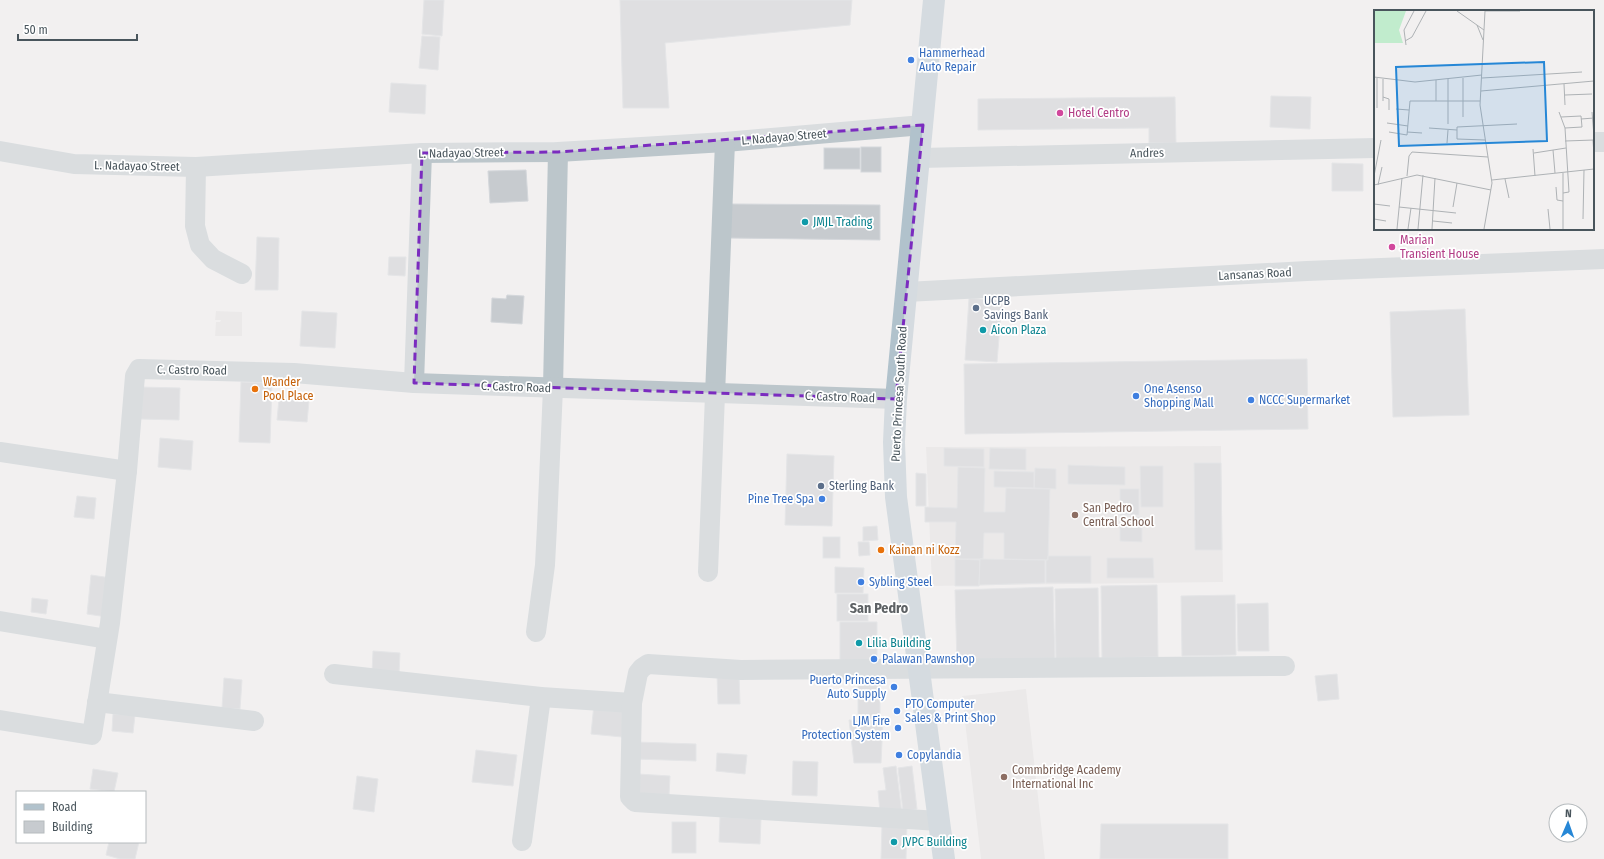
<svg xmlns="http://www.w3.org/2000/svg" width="1604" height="859" font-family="'Fira Sans Condensed',sans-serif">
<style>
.education{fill:#e3e1e1}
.building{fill:#c7cbcf;stroke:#d4d7db}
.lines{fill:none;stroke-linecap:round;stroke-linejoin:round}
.minor{stroke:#bcc6cb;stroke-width:20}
.major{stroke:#b1c2cc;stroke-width:22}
.marked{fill:none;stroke:#7b2cbf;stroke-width:3;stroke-dasharray:8 5;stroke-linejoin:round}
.shop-dot{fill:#3f7fe0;stroke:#fff;stroke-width:1.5}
.hotel-dot{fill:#d1479c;stroke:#fff;stroke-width:1.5}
.culture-dot{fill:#0f9aa8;stroke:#fff;stroke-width:1.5}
.service-dot{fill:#5c6f8a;stroke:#fff;stroke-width:1.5}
.food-dot{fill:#e8710a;stroke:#fff;stroke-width:1.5}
.education-dot{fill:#8d6e63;stroke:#fff;stroke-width:1.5}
.labels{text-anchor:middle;stroke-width:3.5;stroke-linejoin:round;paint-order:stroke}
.shop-label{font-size:12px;fill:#366cbe;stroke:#fff;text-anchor:start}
.hotel-label{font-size:12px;fill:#b23c85;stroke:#fff;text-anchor:start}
.street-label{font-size:12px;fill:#49555c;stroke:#fff}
.culture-label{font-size:12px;fill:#0d838f;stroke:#fff;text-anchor:start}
.service-label{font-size:12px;fill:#4e5e75;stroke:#fff;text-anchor:start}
.food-label{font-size:12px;fill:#c56008;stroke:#fff;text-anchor:start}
.education-label{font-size:12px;fill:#785e54;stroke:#fff;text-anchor:start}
.quarter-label{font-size:14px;font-weight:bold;fill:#5d6164;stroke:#fff}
.inset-road{fill:none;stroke:#aeb2b5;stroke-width:1}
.view{fill:#2687d6;fill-opacity:0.15;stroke:#2687d6;stroke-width:2}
.inset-edge{fill:none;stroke:#49555c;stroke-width:2}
</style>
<rect width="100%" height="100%" fill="#f2f0f0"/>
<g class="education">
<polygon points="216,311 242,312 242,336 215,336 216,322 220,322 221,320 215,320"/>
<polygon points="1221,446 1223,582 932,586 926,447"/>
<polygon points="1026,689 1045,859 981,859 962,696"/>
</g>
<g class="building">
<polygon points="424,0 444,0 442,36 422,34"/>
<polygon points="620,0 852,0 850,25 665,43 669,108 623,108"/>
<polygon points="422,36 440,37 438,70 419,68"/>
<polygon points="391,83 426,85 425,114 389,112"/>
<polygon points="1271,96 1311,97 1310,129 1270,127"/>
<polygon points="1175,97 1176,143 1149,143 1149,128 978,130 978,99"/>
<rect x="861" y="147" width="20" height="25"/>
<rect x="824" y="148" width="36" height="21"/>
<polygon points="1332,163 1363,164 1363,191 1332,191"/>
<polygon points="526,170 528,201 490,203 488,171"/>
<polygon points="730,204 880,205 880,240 729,238"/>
<polygon points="257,237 279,238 278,290 255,290"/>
<polygon points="389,257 406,257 405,276 388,275"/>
<polygon points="507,295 524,296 522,324 491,322 492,298 506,299"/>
<polygon points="969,298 1002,301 997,362 965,360"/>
<polygon points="1465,309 1469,415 1393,417 1390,312"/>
<polygon points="302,311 337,313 335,348 300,346"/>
<polygon points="1307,359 1308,429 965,434 964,364"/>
<polygon points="241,382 272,383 270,443 239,442"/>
<polygon points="140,387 180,388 179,420 140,419"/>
<polygon points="279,399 309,401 307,422 277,420"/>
<polygon points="160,438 193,441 191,470 158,467"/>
<polygon points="944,448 984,449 984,467 944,466"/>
<polygon points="990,448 1026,449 1026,470 989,469"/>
<polygon points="787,454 834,456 832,526 785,525"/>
<polygon points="1194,463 1221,463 1222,550 1195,550"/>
<polygon points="1068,465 1125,467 1125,485 1068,484"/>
<polygon points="1140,466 1163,466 1163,507 1141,507"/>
<polygon points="958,467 985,468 984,512 1005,512 1006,488 1050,489 1048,560 1004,559 1004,533 984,533 983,559 955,559 956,522 925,522 925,507 957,508"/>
<polygon points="1035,468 1056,469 1056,489 1034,488"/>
<polygon points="994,471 1034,472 1034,488 994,487"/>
<polygon points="916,473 926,474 926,506 916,506"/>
<rect x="1120" y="489" width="19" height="26"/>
<polygon points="77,496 96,498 94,519 74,517"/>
<polygon points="1120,517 1142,517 1142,542 1120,541"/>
<polygon points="877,526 878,540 863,541 863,527"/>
<rect x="823" y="537" width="17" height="21"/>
<polygon points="858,542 869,542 870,555 859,556"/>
<polygon points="1048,556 1091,556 1091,583 1046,583 1046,560 1048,560"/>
<polygon points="1107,558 1153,558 1154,578 1107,578"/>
<polygon points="955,559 980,560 979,586 955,586"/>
<polygon points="980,559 1045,560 1045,583 979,585"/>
<polygon points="835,567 864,568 863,593 835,593"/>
<polygon points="91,575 111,578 107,617 87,614"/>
<polygon points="1157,585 1158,657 1102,658 1101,586"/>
<polygon points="1053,587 1055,662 957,664 955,590"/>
<polygon points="1098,588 1099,659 1056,660 1055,589"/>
<rect x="837" y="594" width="31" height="27"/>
<polygon points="1235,595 1236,655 1182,656 1181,596"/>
<polygon points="32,598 48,600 46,614 31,612"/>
<polygon points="1268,603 1269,651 1238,651 1237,604"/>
<polygon points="840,622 877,622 877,664 840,665"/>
<polygon points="373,651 400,653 399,674 372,673"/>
<polygon points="739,674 740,704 718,704 717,675"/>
<rect x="858" y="674" width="22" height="45"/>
<polygon points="1337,674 1339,699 1318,701 1315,676"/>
<polygon points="224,678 242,680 240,709 222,708"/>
<polygon points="594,704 624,707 622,737 591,734"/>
<polygon points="113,714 135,715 133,733 112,731"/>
<polygon points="849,720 883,721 881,763 854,763"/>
<polygon points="636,742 696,744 696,761 635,759"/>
<polygon points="476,750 517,755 513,786 472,782"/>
<polygon points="717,753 747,755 745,774 716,771"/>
<polygon points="793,761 818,762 817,796 792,795"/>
<polygon points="896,766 902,814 880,812 878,791 886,790 883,768"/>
<polygon points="912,766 917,809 903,811 898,768"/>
<polygon points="93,769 118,773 114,792 90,789"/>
<polygon points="638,774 670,776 669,796 637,795"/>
<polygon points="357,776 378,779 374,812 353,809"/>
<polygon points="720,817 761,819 760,844 719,842"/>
<rect x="672" y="822" width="24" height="31"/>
<polygon points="882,824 907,824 906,859 881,859"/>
<polygon points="1101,824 1228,824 1228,859 1100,859"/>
<polygon points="109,842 139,842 135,859 120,859 106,855"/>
</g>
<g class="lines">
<g class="minor">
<polyline points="1593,142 1604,142"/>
<polyline points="0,151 74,164 196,167 422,153 558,152 725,142 923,125"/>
<polyline points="920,158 1375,148"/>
<polyline points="196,167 195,226 200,245 213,259 242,274"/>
<polyline points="906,292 1307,271 1604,259"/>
<polyline points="414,383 422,153"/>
<polyline points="0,452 127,471"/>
<polyline points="708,572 725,142"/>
<polyline points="0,621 107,639"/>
<polyline points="536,632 545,565 547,526 553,388 558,152"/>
<polyline points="334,674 541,697 632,703"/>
<polyline points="97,702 254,721"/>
<polyline points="0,720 92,735 110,623 127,471 135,376 139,369 294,373 414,383 896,399"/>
<polyline points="939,821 635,802 630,797 632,703 638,673 642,668 648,664 741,670 1285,666"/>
<polyline points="522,841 541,697"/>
</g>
<polyline class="major" points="934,0 896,399 894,442 896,497 944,859"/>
</g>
<path d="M0 0H1604V859H0ZM 923,125 L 896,399 L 414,383 L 422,153 L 558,152 Z" fill="#f2f0f0" fill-opacity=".55" fill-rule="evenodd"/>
<path class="marked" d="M 923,125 L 896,399 L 414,383 L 422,153 L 558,152 Z"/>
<g class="shop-dot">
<circle cx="911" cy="60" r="4"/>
<circle cx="1136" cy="396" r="4"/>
<circle cx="1251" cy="400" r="4"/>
<circle cx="822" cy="499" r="4"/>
<circle cx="861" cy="582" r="4"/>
<circle cx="874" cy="659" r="4"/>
<circle cx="894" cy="687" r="4"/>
<circle cx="897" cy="711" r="4"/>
<circle cx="898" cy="728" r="4"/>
<circle cx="899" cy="755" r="4"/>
</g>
<g class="hotel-dot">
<circle cx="1060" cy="113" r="4"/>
<circle cx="1392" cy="247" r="4"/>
</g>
<g class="culture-dot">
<circle cx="805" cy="222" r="4"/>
<circle cx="983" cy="330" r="4"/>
<circle cx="859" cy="643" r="4"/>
<circle cx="894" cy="842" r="4"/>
</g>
<g class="service-dot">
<circle cx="976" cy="308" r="4"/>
<circle cx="821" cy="486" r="4"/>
</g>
<g class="food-dot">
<circle cx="255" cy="389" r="4"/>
<circle cx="881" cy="550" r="4"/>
</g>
<g class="education-dot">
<circle cx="1075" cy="515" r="4"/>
<circle cx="1004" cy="777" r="4"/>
</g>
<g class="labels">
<g class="shop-label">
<text x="919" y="57">Hammerhead<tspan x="919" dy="14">Auto Repair</tspan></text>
<text x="1144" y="393">One Asenso<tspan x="1144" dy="14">Shopping Mall</tspan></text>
<text x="1259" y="404">NCCC Supermarket</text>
<text x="814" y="503" text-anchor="end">Pine Tree Spa</text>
<text x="869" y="586">Sybling Steel</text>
<text x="882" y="663">Palawan Pawnshop</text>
<text x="886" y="684" text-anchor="end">Puerto Princesa<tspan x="886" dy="14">Auto Supply</tspan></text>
<text x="905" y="708">PTO Computer<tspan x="905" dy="14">Sales &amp; Print Shop</tspan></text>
<text x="890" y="725" text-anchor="end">LJM Fire<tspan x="890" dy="14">Protection System</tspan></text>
<text x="907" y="759">Copylandia</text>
</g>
<g class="hotel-label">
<text x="1068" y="117">Hotel Centro</text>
<text x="1400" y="244">Marian<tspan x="1400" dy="14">Transient House</tspan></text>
</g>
<g class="street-label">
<text transform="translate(784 137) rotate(-5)" y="4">L. Nadayao Street</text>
<text transform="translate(461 153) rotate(-1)" y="4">L. Nadayao Street</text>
<text transform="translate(1147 153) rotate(-1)" y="4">Andres</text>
<text transform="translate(137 166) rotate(1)" y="4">L. Nadayao Street</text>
<text transform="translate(1255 274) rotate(-3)" y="4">Lansanas Road</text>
<text transform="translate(192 370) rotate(1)" y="4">C. Castro Road</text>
<text transform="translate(516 387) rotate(2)" y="4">C. Castro Road</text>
<text transform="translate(899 394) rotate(-87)" y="4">Puerto Princesa South Road</text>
<text transform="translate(840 397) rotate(2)" y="4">C. Castro Road</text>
</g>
<g class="culture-label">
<text x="813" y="226">JMJL Trading</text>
<text x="991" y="334">Aicon Plaza</text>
<text x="867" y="647">Lilia Building</text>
<text x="902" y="846">JVPC Building</text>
</g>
<g class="service-label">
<text x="984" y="305">UCPB<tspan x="984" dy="14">Savings Bank</tspan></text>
<text x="829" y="490">Sterling Bank</text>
</g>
<g class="food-label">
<text x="263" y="386">Wander<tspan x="263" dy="14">Pool Place</tspan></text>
<text x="889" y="554">Kainan ni Kozz</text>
</g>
<g class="education-label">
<text x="1083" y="512">San Pedro<tspan x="1083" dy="14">Central School</tspan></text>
<text x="1012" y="774">Commbridge Academy<tspan x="1012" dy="14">International Inc</tspan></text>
</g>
<g class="quarter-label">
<text x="879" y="613">San Pedro</text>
</g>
</g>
<g transform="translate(1374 10)">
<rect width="220" height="220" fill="#f2f0f0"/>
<path d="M 0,1 L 32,1 L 25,20 L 29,33 L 0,33 Z" fill="#c1eccd"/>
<path class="inset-road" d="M 83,1 L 110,20M 111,1 L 146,1M 103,15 L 109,30M 31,31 L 38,27 L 52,1M 32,35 L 30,20 L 40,1M 0,67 L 41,72 L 108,65M 108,68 L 208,62M 62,70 L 62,91M 190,74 L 191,95M 107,81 L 220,71M 191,85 L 218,84M 9,87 L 15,89 L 15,100M 9,91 L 9,69M 3,98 L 3,68M 22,99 L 35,100M 185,102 L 191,118 L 195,182 L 189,183M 218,102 L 220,126M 89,107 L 89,68M 187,107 L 207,106 L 208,117 L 191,118M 207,109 L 220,108M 13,113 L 34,116M 74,114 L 74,69M 55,118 L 83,120M 15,122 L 33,125 L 36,91 L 106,91M 33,122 L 48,123M 111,130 L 83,129 L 83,117 L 143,114M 219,130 L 220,145M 191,131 L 220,130M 73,133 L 74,120M 159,139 L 161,166M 179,140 L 181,163M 160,143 L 192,138M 189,163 L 189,219M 0,166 L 7,130M 33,166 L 35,146 L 38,142 L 114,147M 131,169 L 135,188M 118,170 L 220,159M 0,175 L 43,165 L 117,180M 4,175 L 8,157M 182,177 L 183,190 L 189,191M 0,194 L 16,196M 25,197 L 82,203M 79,197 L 83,173M 174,199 L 176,219M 0,209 L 12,211M 209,209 L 210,160M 59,211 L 78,213M 23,219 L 28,168M 34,219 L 37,198M 44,219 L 49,165M 58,219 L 61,168M 110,219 L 118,173 L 106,95 L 111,1"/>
<path class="view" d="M 170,52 L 173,131 L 25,136 L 22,57 Z"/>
<rect width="220" height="220" class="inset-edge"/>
</g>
<rect x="16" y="791" width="130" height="52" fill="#ffffff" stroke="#b6bbbe"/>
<rect x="24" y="804" width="20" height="6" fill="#b1c2cc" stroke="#b6bbbe"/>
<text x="52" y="811" font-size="12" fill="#49555c">Road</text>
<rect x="24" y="821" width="20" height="12" fill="#c7cbcf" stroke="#b6bbbe"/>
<text x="52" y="831" font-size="12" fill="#49555c">Building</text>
<g transform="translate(1568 823) rotate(2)"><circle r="19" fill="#ffffff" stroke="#b6bbbe"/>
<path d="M0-3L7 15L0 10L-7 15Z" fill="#2687d6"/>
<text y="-6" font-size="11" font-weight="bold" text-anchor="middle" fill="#49555c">N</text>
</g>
<path d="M18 34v6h119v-6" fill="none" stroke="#49555c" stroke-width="2"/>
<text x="24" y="34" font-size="12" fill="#49555c" stroke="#ffffff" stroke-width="3" paint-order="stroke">50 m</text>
</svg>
